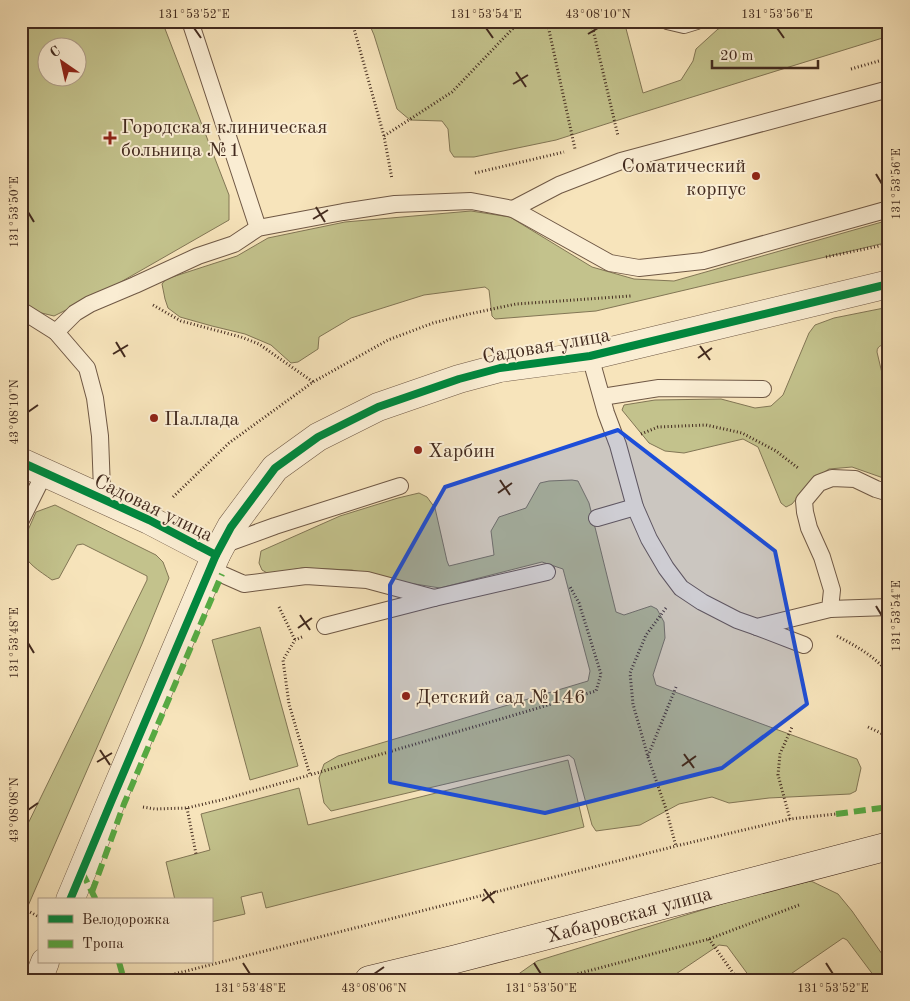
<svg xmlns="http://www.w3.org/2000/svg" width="910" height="1001" font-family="'Old Standard TT',serif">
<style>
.green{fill:#c3c28c;stroke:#827655;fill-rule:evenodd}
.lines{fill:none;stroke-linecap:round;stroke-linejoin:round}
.lane-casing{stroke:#6f5845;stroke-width:18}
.street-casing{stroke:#6f5845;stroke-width:29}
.secondary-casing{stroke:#422a1e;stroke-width:29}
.path{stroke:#422a1e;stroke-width:3;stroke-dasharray:1 2.5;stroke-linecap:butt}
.lane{stroke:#faedd3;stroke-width:16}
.street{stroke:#faedd3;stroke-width:28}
.secondary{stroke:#faedd3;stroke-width:28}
.quiet{stroke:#56ab43;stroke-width:6;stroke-dasharray:12 6;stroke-linecap:butt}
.cycleway-casing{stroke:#faedd3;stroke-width:11}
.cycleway{stroke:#00873e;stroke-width:8}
.marked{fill:#1d4ed8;fill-opacity:0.2;stroke:#1d4ed8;stroke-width:4;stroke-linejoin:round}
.ticks{fill:none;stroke:#422a1e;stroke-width:2}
.poi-dot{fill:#8f2418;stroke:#faedd3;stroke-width:2}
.labels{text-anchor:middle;stroke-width:4;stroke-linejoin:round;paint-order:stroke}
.poi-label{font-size:20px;fill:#422a1e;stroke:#faedd3;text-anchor:start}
.street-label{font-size:20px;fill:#422a1e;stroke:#faedd3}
.neatline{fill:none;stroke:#422a1e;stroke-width:2}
.ticks-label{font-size:12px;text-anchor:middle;fill:#422a1e}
</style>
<rect width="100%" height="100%" fill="#f7e4bb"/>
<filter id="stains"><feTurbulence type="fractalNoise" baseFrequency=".004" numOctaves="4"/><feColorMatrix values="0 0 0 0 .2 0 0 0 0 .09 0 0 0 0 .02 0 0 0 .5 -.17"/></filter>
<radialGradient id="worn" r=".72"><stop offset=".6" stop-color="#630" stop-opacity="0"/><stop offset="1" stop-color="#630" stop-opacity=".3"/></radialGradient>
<g class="green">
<path d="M 21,21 L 162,21 L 229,195 L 229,220 L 112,287 L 54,316 L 21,308 ZM 48,48 L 78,48 L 78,78 L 48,78 Z"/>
<polygon points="368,21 624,21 643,93 681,80 693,61 696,49 718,29 745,21 889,21 889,36 631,116 556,140 474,157 454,157 450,151 448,129 442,121 410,120 397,109 374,35"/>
<polygon points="471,211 510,217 592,267 634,279 674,281 889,220 889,242 596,311 495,319 492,316 489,290 485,287 424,295 351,318 319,337 318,349 298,362 291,363 271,345 245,334 212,326 180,317 168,308 165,299 162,284 166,279 237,256 268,238 345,222"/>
<path d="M 889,307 L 889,343 C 883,345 877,345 877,352 L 889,403 L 889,480 L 852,467 L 829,469 L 811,481 L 792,504 L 786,507 L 781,503 L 758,447 L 743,439 L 684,453 L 665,451 L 649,443 L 622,410 L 624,405 L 655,400 L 721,399 L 755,408 L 771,406 L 783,395 L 809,333 L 815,325 L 834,318 Z"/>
<polygon points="572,480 578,481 589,503 616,612 624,615 651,606 657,609 664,622 665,638 653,675 656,685 857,759 861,768 856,791 850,794 769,798 729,803 712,797 679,804 640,825 596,831 592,825 574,759 569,755 331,811 324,803 319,778 324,764 338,756 588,681 590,671 563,569 542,562 440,588 396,581 352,570 302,568 269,574 262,570 259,563 261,551 340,516 398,498 419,493 427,497 435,508 447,561 449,566 494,555 491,531 499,517 526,508 540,483 549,481"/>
<path d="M 55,505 L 156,555 L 163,562 L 169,578 L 142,644 L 21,922 L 21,838 L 147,580 L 147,576 L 83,544 L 77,545 L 59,578 L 52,580 C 40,571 24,563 21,546 L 36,512 Z"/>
<polygon points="260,627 298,766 250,780 212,640"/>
<polygon points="568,760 584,827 266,908 262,892 241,897 245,914 211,922 211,900 175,900 166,862 210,850 201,814 299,788 308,825"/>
<polygon points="811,881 838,894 852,911 889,964 889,980 877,980 847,940 843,938 782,980 752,980 727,946 719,945 667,980 510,980 537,961 754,894"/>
</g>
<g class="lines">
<defs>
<g id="lane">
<polyline points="190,21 258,228"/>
<polyline points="667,21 684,25 697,21"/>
<polyline points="513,209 559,185 621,161 889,89"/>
<polyline points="21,310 56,332 87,368 95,398 100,436 102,490 109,501"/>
<polyline points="56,332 75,313 90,304 135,285 198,256 234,244 258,228 343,212 395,204 471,201 513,209 610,263 639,268 703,261 889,209"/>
<polyline points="590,356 606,413 618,445 635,507 649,539 666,568 681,588 702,602 737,620 757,627 830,609 832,590 822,557 809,528 805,512 804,501 819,483 832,478 855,479 876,489 889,493"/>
<polyline points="602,397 659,388 763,389"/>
<polyline points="597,518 635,507"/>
<polyline points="21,520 45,472"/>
<polyline points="220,546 275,526 400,486"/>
<polyline points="210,569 244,584 306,576 367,580 434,598"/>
<polyline points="830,609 889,607"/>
<polyline points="325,626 434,598 547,572"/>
<polyline points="757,627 804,645"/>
</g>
<g id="street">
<polyline points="21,462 149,520 216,555 231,527 275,468 318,437 378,407 459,379 500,368 590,356 889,284"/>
<polyline points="70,900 111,802 216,555"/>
<polyline points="38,980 45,962"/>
</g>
<polyline id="secondary" points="369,980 456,959 889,846"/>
</defs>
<use href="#lane" class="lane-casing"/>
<use href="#street" class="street-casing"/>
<use href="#secondary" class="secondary-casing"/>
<g class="path">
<polyline points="350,21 353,25 384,136 392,179"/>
<polyline points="547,21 575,149"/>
<polyline points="591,21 618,136"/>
<polyline points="353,25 364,21"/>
<polyline points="851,69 889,58"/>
<polyline points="384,136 452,92 520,21"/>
<polyline points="475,173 564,152"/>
<polyline points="826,257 889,244"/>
<polyline points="153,305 181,321 241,337 259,344 313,382"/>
<polyline points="641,434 658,427 706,425 742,433 776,451 798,468"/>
<polyline points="173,497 229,443 313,382 388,340 433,323 469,314 516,304 631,296"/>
<polyline points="279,607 295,640"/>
<polyline points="666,608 646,635 630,673 633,704 648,757 666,809 676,846"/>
<path d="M 837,636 C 856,646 876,657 889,674"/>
<polyline points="302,637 295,640 283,660 289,704 310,775 596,691 601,674 579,603 569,585"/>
<polyline points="868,727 889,737"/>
<polyline points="648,756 676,687"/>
<polyline points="143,807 155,809 187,808 225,799 310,775"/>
<polyline points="187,808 196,854"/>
<polyline points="790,819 778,775 780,754 792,727"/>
<polyline points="21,907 39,917"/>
<polyline points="709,939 738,980"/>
<polyline points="151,980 676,846 790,819 836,814"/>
<polyline points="554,980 709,939 799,905"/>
</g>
<use href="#lane" class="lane"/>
<use href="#street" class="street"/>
<use href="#secondary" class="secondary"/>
<g class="quiet">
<polyline points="21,506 27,507"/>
<polyline points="836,814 889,807"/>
<polyline points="82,872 96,900"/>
<polyline points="92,892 124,804 222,574"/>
<polyline points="119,962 124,980"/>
</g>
<defs>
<g id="cycleway">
<polyline points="21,462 149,520 216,555 231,527 275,468 318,437 378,407 459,379 500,368 590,356 889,284"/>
<polyline points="70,900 111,802 216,555"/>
</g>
</defs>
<use href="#cycleway" class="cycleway-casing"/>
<use href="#cycleway" class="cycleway"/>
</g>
<path class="marked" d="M 618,430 L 775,551 L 807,704 L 722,768 L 545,813 L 390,782 L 390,585 L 445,487 Z"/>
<path class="ticks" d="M 194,28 L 201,38M 486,28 L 493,38M 777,28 L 784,38M 588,34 L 598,28M 516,72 L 526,87M 513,84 L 528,75M 876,174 L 882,184M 316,207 L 325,222M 28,212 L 34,222M 313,219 L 328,210M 116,342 L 125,357M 700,346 L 710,360M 113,354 L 128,345M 698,358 L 712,348M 28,412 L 38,405M 500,480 L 510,495M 498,493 L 512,483M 876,606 L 882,616M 300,615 L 310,630M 298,628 L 312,618M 28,643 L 34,653M 100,750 L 110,765M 684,754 L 694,768M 97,762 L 112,753M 682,766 L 696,756M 28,810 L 38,803M 484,889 L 494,903M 482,901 L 496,891M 243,963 L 250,974M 534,963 L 541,974M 826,963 L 833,974M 374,974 L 384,967"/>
<g class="poi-dot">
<path d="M107.5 130.5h5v5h5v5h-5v5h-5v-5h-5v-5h5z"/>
<circle cx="756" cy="176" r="5"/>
<circle cx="154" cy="418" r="5"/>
<circle cx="418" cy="450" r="5"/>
<circle cx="406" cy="696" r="5"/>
</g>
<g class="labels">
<g class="poi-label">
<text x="121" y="133">Городская клиническая<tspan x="121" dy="23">больница №1</tspan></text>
<text x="746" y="172" text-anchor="end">Соматический<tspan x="746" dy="23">корпус</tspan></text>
<text x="164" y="425">Паллада</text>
<text x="428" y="457">Харбин</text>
<text x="416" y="703">Детский сад №146</text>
</g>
<g class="street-label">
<text transform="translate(546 345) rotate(-10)" y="7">Садовая улица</text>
<text transform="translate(154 507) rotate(26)" y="7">Садовая улица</text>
<text transform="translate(629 914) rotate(-15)" y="7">Хабаровская улица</text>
</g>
</g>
<rect width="910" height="1001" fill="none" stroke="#f7e4bb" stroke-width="55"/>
<rect x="38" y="898" width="175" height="65" fill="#faedd3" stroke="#b09f8b"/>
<rect x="48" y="915" width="25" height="8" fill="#00873e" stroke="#b09f8b"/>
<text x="82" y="924" font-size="15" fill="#422a1e">Велодорожка</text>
<rect x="48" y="940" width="25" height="8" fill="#56ab43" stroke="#b09f8b"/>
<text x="82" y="948" font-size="15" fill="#422a1e">Тропа</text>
<g transform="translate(62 62) rotate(326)"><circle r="24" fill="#faedd3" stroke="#b09f8b"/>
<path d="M0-4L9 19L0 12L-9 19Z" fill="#8f2418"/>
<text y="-8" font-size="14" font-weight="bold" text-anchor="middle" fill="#422a1e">С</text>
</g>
<path d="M712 60v8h106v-8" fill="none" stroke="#422a1e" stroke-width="2.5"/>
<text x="720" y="60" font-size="15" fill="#422a1e" stroke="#faedd3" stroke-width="4" paint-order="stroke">20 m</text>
<rect x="28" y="28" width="854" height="946" class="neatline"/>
<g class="ticks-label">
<text x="194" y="18">131°53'52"E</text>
<text x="486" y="18">131°53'54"E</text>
<text x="598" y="18">43°08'10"N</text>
<text x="777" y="18">131°53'56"E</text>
<text transform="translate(896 184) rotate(-90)" y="4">131°53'56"E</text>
<text transform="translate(14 212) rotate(-90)" y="4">131°53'50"E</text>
<text transform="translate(14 412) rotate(-90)" y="4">43°08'10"N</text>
<text transform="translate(896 616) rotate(-90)" y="4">131°53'54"E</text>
<text transform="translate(14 643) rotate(-90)" y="4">131°53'48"E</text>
<text transform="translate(14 810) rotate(-90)" y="4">43°08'08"N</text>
<text x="250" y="992">131°53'48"E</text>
<text x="374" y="992">43°08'06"N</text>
<text x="541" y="992">131°53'50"E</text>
<text x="833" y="992">131°53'52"E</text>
</g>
<rect width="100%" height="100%" filter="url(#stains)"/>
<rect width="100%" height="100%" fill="url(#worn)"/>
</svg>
